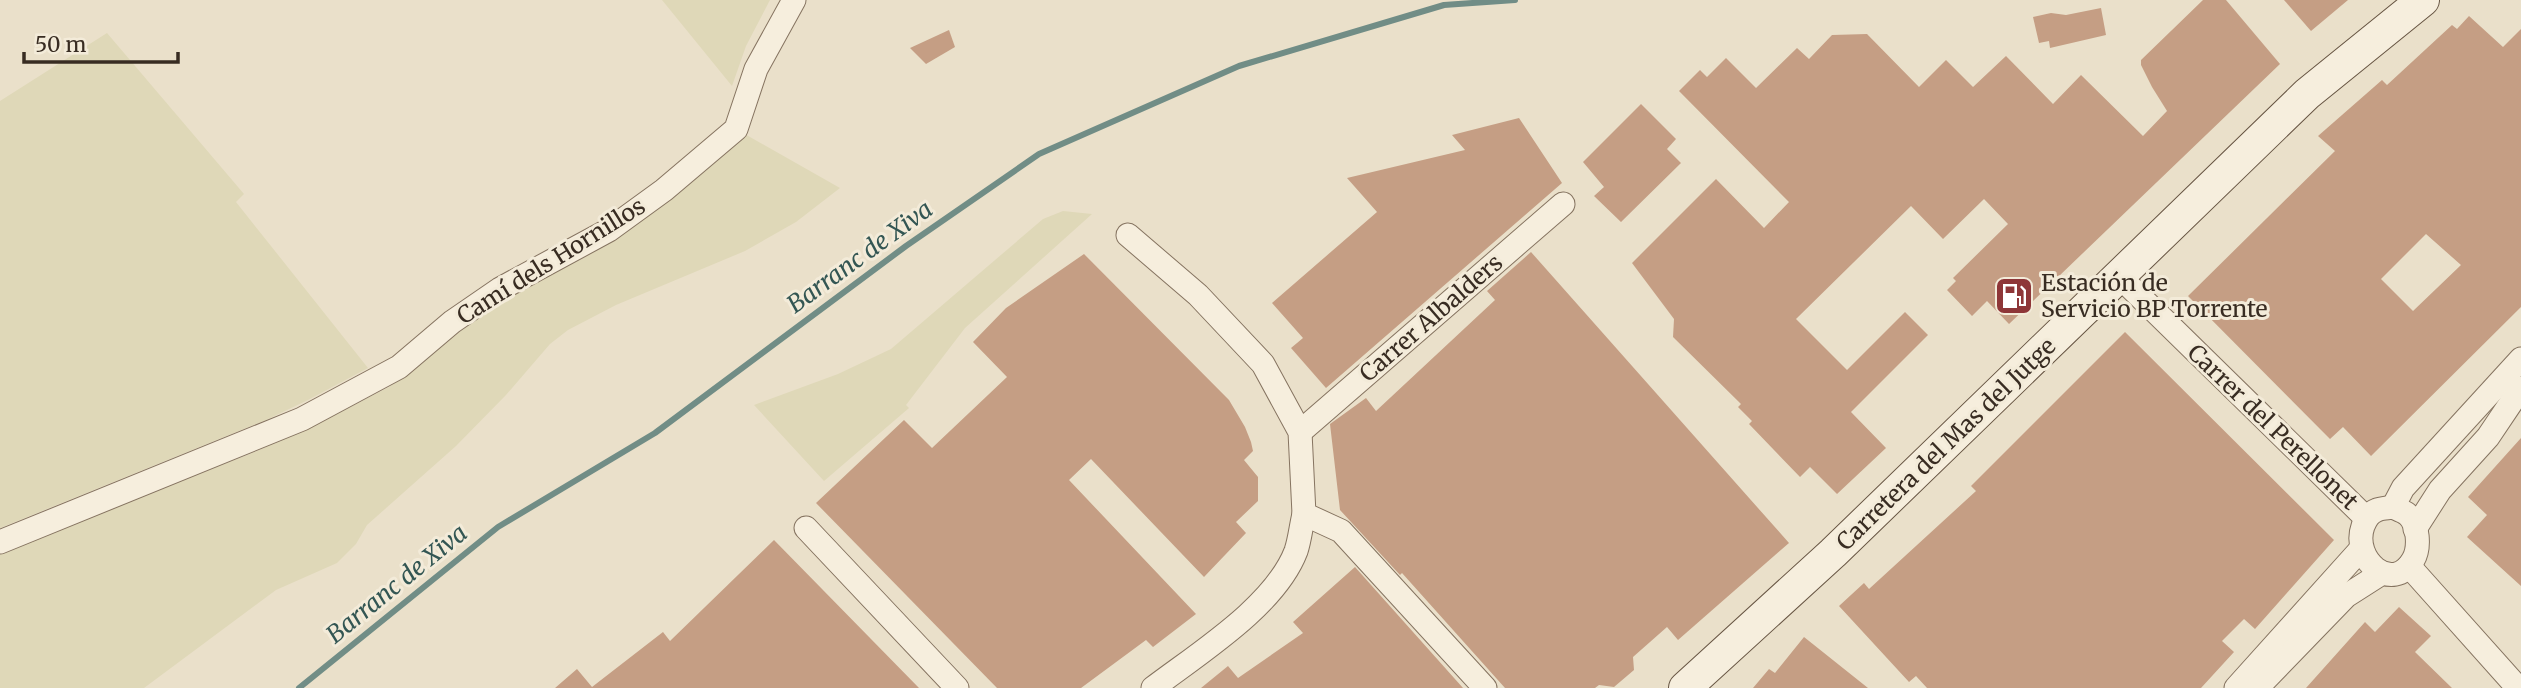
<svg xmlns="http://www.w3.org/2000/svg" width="2521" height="688" font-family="Merriweather,serif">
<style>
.farmland{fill:#dfd8b8}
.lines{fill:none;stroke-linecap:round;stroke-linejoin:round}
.stream{stroke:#718d86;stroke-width:6}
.building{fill:#c59e84;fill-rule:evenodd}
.street-casing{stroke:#857360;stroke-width:25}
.secondary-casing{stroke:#675543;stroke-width:34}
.street{stroke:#f6eedd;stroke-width:23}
.secondary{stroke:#f6eedd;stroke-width:32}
.labels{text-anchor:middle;stroke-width:6;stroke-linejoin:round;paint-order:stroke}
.street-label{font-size:23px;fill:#382c22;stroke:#f3ebd9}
.poi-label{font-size:23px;fill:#382c22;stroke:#f3ebd9;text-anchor:start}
.water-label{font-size:24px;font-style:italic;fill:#335653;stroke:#f3ebd9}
</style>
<rect width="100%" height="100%" fill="#eae0ca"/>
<g class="farmland">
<polygon points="662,0 770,0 746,46 732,86"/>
<polygon points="107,33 244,194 236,202 368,368 308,400 266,420 0,528 0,101"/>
<polygon points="736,129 840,188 796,222 745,251 616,305 568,330 550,344 506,395 456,446 367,525 356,544 337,563 276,590 144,688 0,688 0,553 76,520 250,454 319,423 389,387 414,369 488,306 555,266 598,249 617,239 641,221"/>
<polygon points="1063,211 1092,214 965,328 906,405 909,408 824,481 754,405 838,374 891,349 1043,219"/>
</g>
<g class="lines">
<polyline class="stream" points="299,688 498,527 655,433 906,246 1039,154 1239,66 1444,5 1515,0"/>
</g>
<g class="building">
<polygon points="2203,0 2226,0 2280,64 2009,324 1987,301 1972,316 1947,290 1956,281 1953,278 2008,224 1984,199 1943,239 1911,206 1796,319 1847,370 1905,312 1928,335 1851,412 1886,448 1837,494 1810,467 1800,477 1749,424 1752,421 1738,407 1741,404 1673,337 1674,319 1632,263 1716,179 1764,228 1789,202 1679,91 1700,70 1707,77 1726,58 1756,88 1797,48 1809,59 1832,35 1867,34 1919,87 1946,60 1973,87 2006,56 2053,104 2081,75 2143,136 2167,111 2152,87 2141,65 2141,60"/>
<polygon points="2284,0 2348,0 2311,31"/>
<polygon points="2101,8 2106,35 2050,48 2049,41 2039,43 2033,17 2051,13 2066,15"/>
<path d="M 2469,16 L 2503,47 L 2521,29 L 2521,307 L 2371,456 L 2343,427 L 2330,439 L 2188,296 L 2335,151 L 2318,136 L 2382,80 L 2387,85 L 2452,25 L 2457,29 ZM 2426,234 L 2461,265 L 2413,311 L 2381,279 Z"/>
<polygon points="949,30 955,47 926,64 910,48"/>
<polygon points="1641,104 1676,139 1667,149 1681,163 1621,222 1594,196 1604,187 1583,162"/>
<polygon points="1519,118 1562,183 1326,388 1291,348 1303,338 1272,303 1377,212 1347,178 1465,150 1452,135"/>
<polygon points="1531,252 1789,543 1678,640 1667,627 1633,657 1634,670 1614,687 1599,685 1595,688 1505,688 1402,573 1400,575 1340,510 1330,424 1366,398 1376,411 1495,300 1487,291"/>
<polygon points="1084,254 1229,400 1245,427 1251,442 1253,451 1244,460 1258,477 1258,501 1236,522 1246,533 1204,577 1091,459 1069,480 1196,614 1153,647 1146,640 1081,688 997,688 816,503 904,420 932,448 1007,377 973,342 1006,308"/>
<polygon points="2125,332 2334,540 2255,629 2244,619 2222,641 2234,652 2201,688 1927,688 1916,676 1909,682 1839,606 1864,583 1869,589 1976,491 1971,486"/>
<polygon points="2521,438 2521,586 2467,537 2487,515 2468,497"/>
<polygon points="774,540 919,688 555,688 577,669 592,687 663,632 670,641"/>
<polygon points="1355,567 1463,688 1201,688 1228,666 1238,678 1303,633 1293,622"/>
<polygon points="2399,607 2431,636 2415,652 2452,688 2306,688 2365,622 2375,632"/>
<polygon points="1804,637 1868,688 1753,688 1769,669 1775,673"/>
</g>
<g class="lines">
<defs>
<g id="street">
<polyline points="1128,235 1198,295 1263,364 1300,432 1304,514 1341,531 1485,688"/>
<polyline points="2120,277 2366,518"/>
<polyline points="1300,432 1563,204"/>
<polyline points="2393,507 2403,488 2521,359"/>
<path d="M 2393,507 C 2397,509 2403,511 2407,514 C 2419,524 2420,548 2413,560 C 2393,595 2351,560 2363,526 C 2366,519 2369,513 2377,510 C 2381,508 2388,508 2393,507 Z"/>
<polyline points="806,528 957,688"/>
<polyline points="2415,529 2440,490 2488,437 2521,388"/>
<polyline points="0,542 302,419 399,367 452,322 500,289 609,230 664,190 736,129 756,69 794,0"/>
<polyline points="2409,566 2518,688"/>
<path d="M 1153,688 C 1199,653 1275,606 1296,551 C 1300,539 1301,526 1304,514"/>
<polyline points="2236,688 2361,549"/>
<polyline points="2257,688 2346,596 2382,573"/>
</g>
<polyline id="secondary" points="1685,688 1833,553 2307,94 2423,0"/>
</defs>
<use href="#street" class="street-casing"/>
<use href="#secondary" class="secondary-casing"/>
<use href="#street" class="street"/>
<use href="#secondary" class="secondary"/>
</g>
<defs>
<symbol id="fuel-square" viewBox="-11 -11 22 22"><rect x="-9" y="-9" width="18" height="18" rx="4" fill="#8e3638" stroke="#f3ebd9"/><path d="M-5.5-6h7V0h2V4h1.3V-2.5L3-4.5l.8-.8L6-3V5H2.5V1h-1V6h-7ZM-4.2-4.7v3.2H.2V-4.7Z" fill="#fff"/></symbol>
</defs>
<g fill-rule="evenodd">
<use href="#fuel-square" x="1992" y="274" width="44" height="44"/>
</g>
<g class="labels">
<g class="street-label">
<text transform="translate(551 261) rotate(-32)" y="8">Camí dels Hornillos</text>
<text transform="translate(1431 318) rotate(-41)" y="8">Carrer Albalders</text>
<text transform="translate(2273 427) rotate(44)" y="8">Carrer del Perellonet</text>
<text transform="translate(1946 444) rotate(-44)" y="8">Carretera del Mas del Jutge</text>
</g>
<g class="poi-label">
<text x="2041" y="291">Estación de<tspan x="2041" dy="26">Servicio BP Torrente</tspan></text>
</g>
<g class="water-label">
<text transform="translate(860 257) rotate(-36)" y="8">Barranc de Xiva</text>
<text transform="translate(397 584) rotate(-39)" y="8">Barranc de Xiva</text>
</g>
</g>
<path d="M24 52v10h154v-10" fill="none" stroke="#382c22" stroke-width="3.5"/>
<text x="35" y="52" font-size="21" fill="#382c22" stroke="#f3ebd9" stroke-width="5" paint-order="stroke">50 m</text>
</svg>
